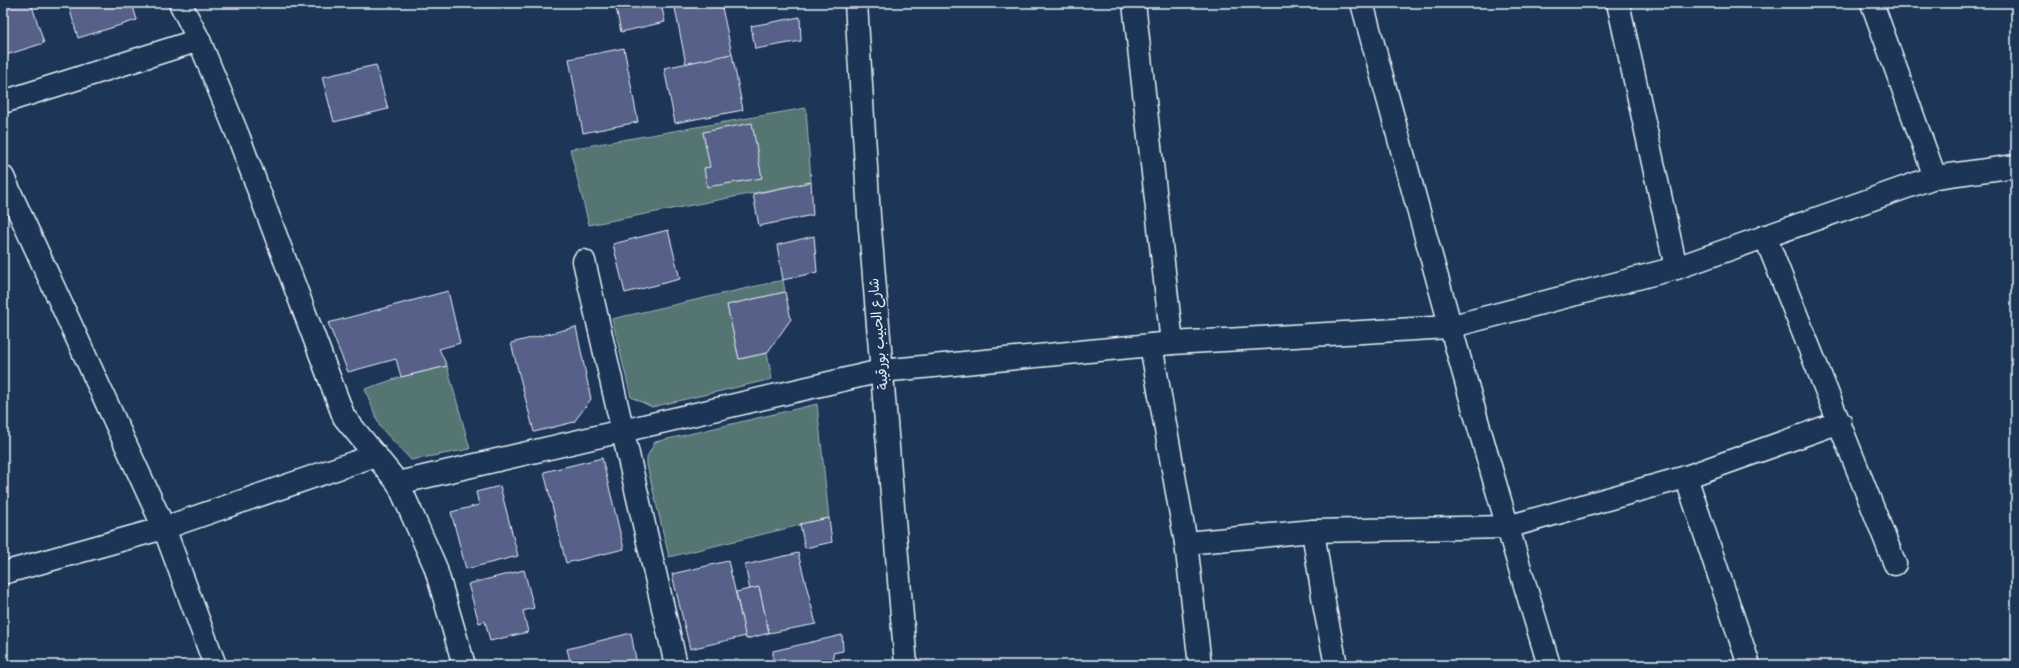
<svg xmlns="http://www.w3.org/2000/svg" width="2019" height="668" font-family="Dekko,'Playpen Sans Arabic',sans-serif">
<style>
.green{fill:#557473;stroke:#9eb2b6}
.building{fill:#566188;stroke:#e8f1f8}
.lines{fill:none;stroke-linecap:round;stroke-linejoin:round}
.minor-casing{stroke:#e8f1f8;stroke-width:25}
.tertiary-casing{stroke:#e8f1f8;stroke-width:25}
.minor{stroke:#1d3557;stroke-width:22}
.tertiary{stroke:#1d3557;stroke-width:22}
.labels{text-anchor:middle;stroke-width:3;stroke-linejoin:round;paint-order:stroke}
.street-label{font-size:14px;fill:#e8f1f8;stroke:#1d3557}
</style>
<rect width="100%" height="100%" fill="#1d3557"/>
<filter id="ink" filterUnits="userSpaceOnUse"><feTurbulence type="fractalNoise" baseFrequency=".025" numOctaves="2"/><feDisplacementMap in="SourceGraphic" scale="8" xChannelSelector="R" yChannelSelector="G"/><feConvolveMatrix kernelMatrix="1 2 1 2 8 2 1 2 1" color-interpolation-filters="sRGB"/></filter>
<g filter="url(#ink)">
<g class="green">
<polygon points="806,108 811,182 589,225 570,149"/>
<polygon points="783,280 785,292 727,305 739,359 767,353 772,379 652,407 631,397 612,319"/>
<polygon points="447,366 470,449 411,460 380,427 365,389 401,377"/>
<polygon points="817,404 829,518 669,557 647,465 647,457 655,442"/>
</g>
<g class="building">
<polygon points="3,3 31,3 44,43 3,56"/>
<polygon points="68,3 132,3 137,20 78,38"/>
<polygon points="615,3 661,3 665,22 621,32"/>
<polygon points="674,3 721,3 732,54 686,64"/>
<polygon points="800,17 801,41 755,49 751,26"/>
<polygon points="624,48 638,122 583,133 569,59"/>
<polygon points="732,54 743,110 675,123 664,68"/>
<polygon points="376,65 388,109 334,122 322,77"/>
<polygon points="752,123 762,178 707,187 704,168 710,167 703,132"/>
<polygon points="811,182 813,215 759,226 753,194"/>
<polygon points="668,230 680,279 625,293 613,244"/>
<polygon points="814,236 817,272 783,280 777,245"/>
<polygon points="448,291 460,343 439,349 447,366 401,377 396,359 348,372 328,323"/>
<polygon points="785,292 791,319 767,353 739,359 727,305"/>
<polygon points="576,327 591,399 574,422 534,432 511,343"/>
<polygon points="602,458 624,549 566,563 544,472"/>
<polygon points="500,486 518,556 466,569 451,512 479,505 476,492"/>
<polygon points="829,518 832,542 805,548 800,524"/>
<polygon points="798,553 816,624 769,633 759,587 750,590 745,565"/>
<polygon points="728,561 746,636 690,649 672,574"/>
<polygon points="524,570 534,608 523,611 528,632 490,641 485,621 479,623 468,584"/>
<polygon points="759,587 769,633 746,639 736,592"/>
<polygon points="631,633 637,665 571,665 567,649"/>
<polygon points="842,635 843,651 833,653 834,665 773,665 773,651"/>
</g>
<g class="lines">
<defs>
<g id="minor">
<polyline points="180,3 199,40 239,138 344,417 398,483 435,566 464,665"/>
<polyline points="1134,3 1172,343"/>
<path d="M 1362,3 C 1422,224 1482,446 1549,665"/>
<polyline points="1618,3 1676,268"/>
<polyline points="1872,3 1935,177"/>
<polyline points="3,102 199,40"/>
<polyline points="3,177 164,528 215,665"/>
<polyline points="1765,236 1895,564"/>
<polyline points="584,261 676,665"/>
<polyline points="1151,345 1186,543 1200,665"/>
<polyline points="1686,477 1749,665"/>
<polyline points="398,483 881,371 1172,343 1449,327 1676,268 1935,177 2016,166"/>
<polyline points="1313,531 1325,609 1336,665"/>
<polyline points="1186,543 1313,531 1507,527 1686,477 1840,422"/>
<polyline points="3,573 164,528 376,455"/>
</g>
<polyline id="tertiary" points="856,3 869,216 906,665"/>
</defs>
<use href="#minor" class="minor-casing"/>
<use href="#tertiary" class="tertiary-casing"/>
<use href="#minor" class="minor"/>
<use href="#tertiary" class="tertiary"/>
</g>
</g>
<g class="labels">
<g class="street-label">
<text transform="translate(878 334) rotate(-95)" y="5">شارع الحبيب بورقيبة</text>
</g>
</g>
<rect width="2019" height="668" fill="none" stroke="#1d3557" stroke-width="16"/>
<rect x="8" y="8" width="2003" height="652" fill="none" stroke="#e8f1f8" stroke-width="1.5" filter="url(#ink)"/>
</svg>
